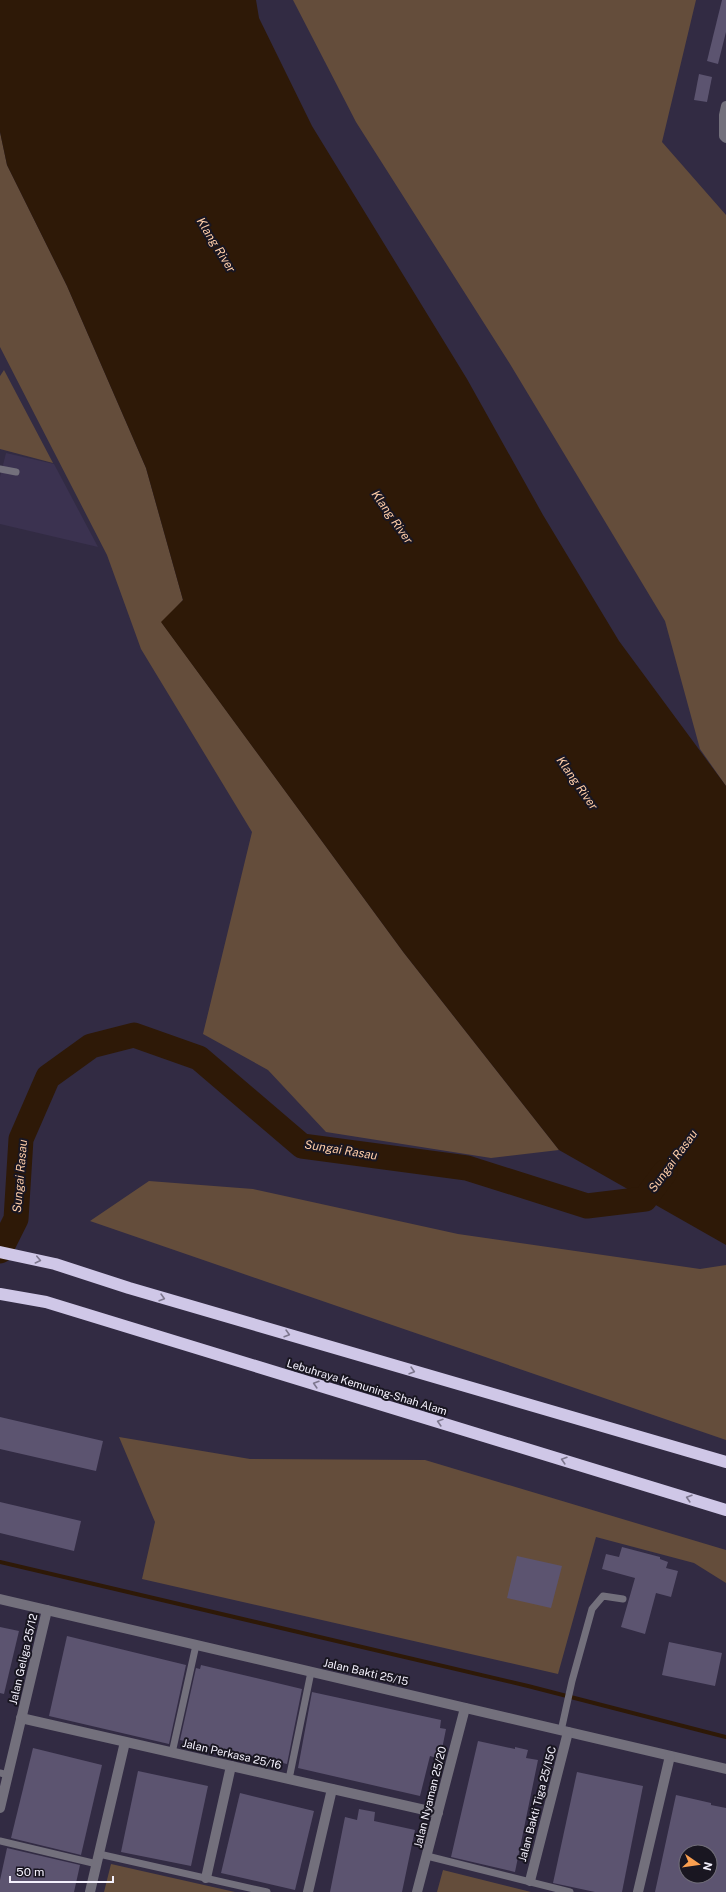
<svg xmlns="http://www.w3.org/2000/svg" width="726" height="1892" font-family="'Public Sans',sans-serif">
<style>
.built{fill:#3b3250}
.green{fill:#644d3b}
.water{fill:#2e1907}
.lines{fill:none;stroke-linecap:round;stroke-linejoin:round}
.stream{stroke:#2e1907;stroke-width:4}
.river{stroke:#2e1907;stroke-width:25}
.building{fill:#5c5470;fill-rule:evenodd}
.service{stroke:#73707c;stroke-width:7}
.minor{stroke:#73707c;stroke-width:10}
.motorway{stroke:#cfc7e7;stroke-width:12}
.oneway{stroke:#7d778e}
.labels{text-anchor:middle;stroke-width:4;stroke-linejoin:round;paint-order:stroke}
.street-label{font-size:11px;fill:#f4f1fd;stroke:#191621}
.water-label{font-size:12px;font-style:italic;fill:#fecda8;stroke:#191621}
</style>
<rect width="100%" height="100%" fill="#322b43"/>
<polygon class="built" points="6,453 54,464 98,547 0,524 0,477"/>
<g class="green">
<polygon points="293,0 696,0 662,142 726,215 726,786 700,749 665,621 510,364 356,122"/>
<polygon points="0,132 7,165 67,286 146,468 183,600 162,623 404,953 559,1150 491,1158 326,1132 268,1070 203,1034 252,832 141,649 107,555 0,347"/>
<polygon points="4,370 53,463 0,449 0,376"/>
<polygon points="149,1181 253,1189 458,1234 700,1269 726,1265 726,1440 90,1221"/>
<polygon points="119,1437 250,1459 425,1460 726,1550 726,1583 694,1563 596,1537 558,1674 142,1579 155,1522"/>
<polygon points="111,1864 235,1892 104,1892"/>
<polygon points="443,1870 531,1892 437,1892"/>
</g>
<polygon class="water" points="0,0 256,0 259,18 312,126 467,379 543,515 619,641 726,786 726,1245 559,1150 404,953 161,622 183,600 146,468 67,286 7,165 0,132"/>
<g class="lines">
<polyline class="stream" points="0,1562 528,1686 726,1737"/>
<polyline class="river" points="0,1251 16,1219 21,1139 48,1077 91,1046 134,1035 199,1058 302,1146 467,1168 587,1206 645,1199 665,1172"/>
</g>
<g class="building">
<polygon points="722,0 726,0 726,32 718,64 707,61"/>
<polygon points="699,74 712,77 707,102 694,100"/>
<polygon points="0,1417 103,1441 96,1471 0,1449"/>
<polygon points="0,1502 81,1521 74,1551 0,1533"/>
<polygon points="622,1547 660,1557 660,1559 668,1562 666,1568 678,1571 671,1597 656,1593 645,1634 621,1627 635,1578 602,1569 606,1554 619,1557"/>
<polygon points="517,1556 562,1566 551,1608 507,1598"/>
<polygon points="0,1627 19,1631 4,1694 0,1693"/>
<polygon points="67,1636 186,1665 169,1744 49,1716"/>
<polygon points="669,1642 722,1653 715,1686 662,1675"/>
<polygon points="201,1665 302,1689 287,1764 180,1740 196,1668 200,1669"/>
<polygon points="312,1692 441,1720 440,1728 446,1729 440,1759 430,1756 420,1796 298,1768"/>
<polygon points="478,1741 515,1749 515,1747 528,1750 526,1758 538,1760 515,1872 451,1857"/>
<polygon points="33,1748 102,1765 81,1855 11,1838"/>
<polygon points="138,1771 208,1786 191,1866 121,1852"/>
<polygon points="577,1772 643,1786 622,1892 595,1892 553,1883"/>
<polygon points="240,1793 314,1811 295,1890 221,1873"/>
<path d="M 676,1795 L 711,1803 L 711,1805 L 726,1808 L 726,1892 L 655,1892 ZM 686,1852 L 710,1852 L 710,1876 L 686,1876 Z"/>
<polygon points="359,1809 375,1812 374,1821 415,1830 402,1892 330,1892 345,1817 357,1820"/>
<polygon points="7,1848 80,1865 74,1892 0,1892 0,1880"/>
</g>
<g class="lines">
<g class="service">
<polyline points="0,469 16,472"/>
<polyline points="561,1731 572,1681 592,1609 603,1596 623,1599"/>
<polyline points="172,1753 196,1645"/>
<polyline points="0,1773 8,1775"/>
<polyline points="289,1779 311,1672"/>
<polyline points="0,1841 97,1864"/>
<polyline points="99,1854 267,1892"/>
<polyline points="427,1856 570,1892"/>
</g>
<g class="minor">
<polyline points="726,106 724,115 724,136 726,138"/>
<polyline points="0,1599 726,1769"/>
<polyline points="21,1718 438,1813"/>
<polyline points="0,1808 47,1610"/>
<polyline points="206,1878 231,1766"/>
<polyline points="530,1881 568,1732"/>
<polyline points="90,1892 125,1742"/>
<polyline points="308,1892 332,1789"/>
<polyline points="417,1892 465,1708"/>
<polyline points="638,1892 670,1756"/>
</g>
<g class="motorway">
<polyline points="0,1252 55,1264 129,1288 726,1462"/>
<polyline points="0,1294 46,1302 726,1510"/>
</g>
</g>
<defs><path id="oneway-chevron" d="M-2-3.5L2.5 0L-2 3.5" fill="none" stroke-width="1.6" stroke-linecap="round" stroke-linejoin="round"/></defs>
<g class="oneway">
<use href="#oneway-chevron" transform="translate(38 1260) rotate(13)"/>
<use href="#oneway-chevron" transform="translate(162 1298) rotate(16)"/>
<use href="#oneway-chevron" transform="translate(287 1334) rotate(16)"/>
<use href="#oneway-chevron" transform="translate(412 1371) rotate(16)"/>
<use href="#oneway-chevron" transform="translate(316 1384) rotate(-163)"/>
<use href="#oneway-chevron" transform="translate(440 1422) rotate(-163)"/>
<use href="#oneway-chevron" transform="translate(564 1460) rotate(-163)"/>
<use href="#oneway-chevron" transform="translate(689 1498) rotate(-163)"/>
</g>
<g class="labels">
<g class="street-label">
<text transform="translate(367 1387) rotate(17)" y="4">Lebuhraya Kemuning-Shah Alam</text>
<text transform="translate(23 1659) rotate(-77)" y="4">Jalan Geliga 25/12</text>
<text transform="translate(366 1672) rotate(13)" y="4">Jalan Bakti 25/15</text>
<text transform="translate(232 1754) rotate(13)" y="4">Jalan Perkasa 25/16</text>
<text transform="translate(430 1797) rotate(-76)" y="4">Jalan Nyaman 25/20</text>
<text transform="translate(537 1804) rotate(-75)" y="4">Jalan Bakti Tiga 25/15C</text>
</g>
<g class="water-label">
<text transform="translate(216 245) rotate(58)" y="4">Klang River</text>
<text transform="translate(392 517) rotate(55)" y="4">Klang River</text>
<text transform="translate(577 783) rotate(55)" y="4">Klang River</text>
<text transform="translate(341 1150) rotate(9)" y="4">Sungai Rasau</text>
<text transform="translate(673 1161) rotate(-54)" y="4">Sungai Rasau</text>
<text transform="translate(20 1176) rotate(-85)" y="4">Sungai Rasau</text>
</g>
</g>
<g transform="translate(698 1864) rotate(103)"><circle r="19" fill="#191621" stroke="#716e79"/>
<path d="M0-3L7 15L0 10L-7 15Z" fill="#fa9f50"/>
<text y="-6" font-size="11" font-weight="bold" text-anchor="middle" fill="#f4f1fd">N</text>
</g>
<path d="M10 1876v6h103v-6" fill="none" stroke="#f4f1fd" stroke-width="2"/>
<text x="16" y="1876" font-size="12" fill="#f4f1fd" stroke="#191621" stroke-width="3" paint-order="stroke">50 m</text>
</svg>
